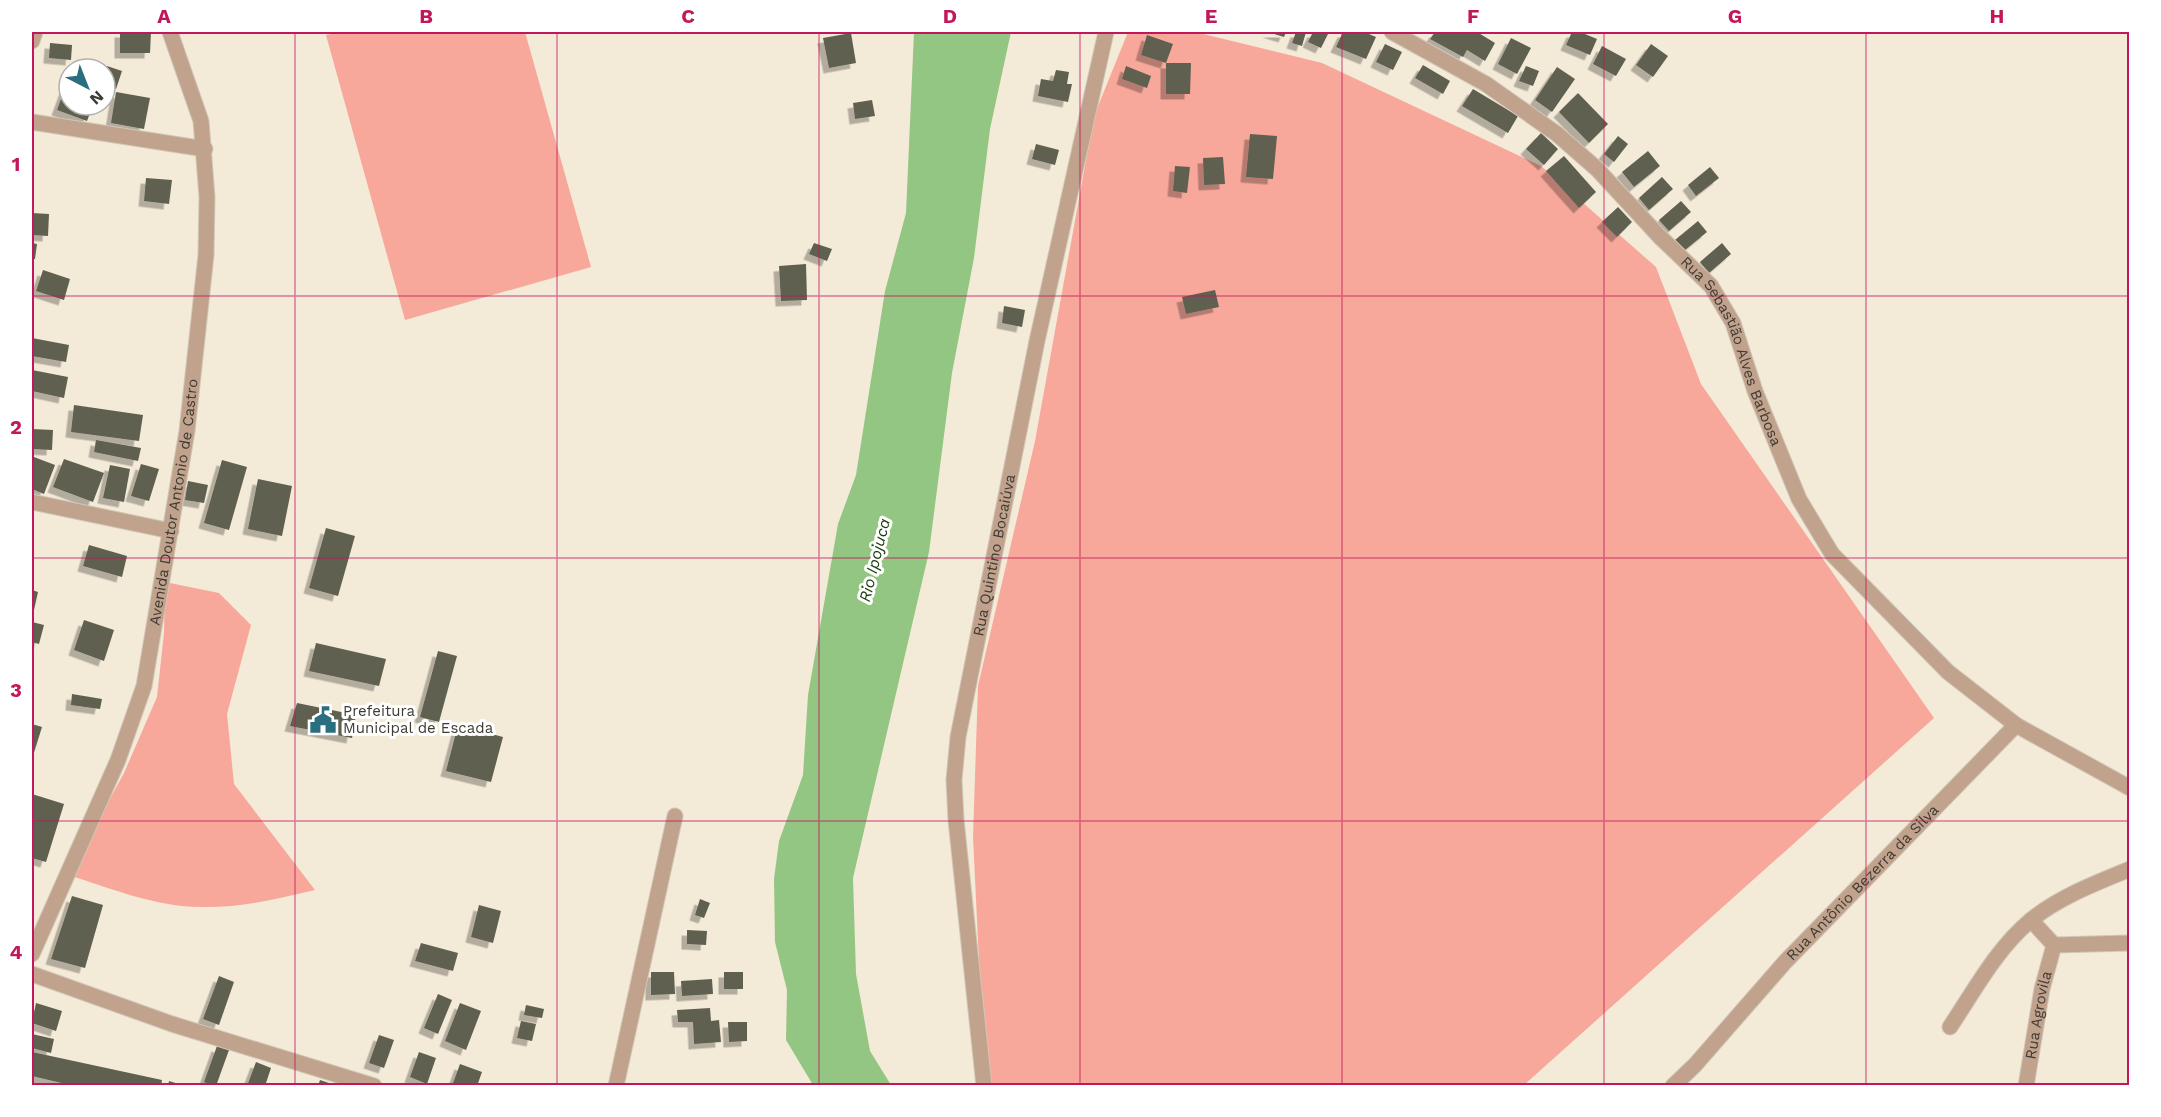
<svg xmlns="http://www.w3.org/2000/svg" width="2161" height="1117" font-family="'Work Sans',sans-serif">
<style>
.green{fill:#f7a89a}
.water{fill:#94c683}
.building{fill:#5f604f;filter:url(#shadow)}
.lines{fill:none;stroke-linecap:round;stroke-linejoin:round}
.street-casing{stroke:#d0c7b7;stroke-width:17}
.street{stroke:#c1a28c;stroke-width:15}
.grid{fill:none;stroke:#c2185b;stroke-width:1.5;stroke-opacity:0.55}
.labels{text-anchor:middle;stroke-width:6;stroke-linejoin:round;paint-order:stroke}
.street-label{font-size:15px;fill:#3f3b34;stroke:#fff}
.poi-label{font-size:15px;fill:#3f3b34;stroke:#fff;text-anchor:start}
.water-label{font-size:16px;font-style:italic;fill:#1a3b0d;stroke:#fff}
.neatline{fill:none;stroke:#c2185b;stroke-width:2}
.grid-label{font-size:20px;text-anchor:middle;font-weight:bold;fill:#c2185b}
</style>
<defs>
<filter id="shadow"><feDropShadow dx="-5.5" dy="5.5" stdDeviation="0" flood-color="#0004"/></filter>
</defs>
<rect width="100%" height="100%" fill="#f4ead8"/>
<g class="green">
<polygon points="340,32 525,32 591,267 405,320 326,35"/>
<polygon points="1128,32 1195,32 1322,63 1541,166 1656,267 1701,384 1934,718 1524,1085 985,1086 973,837 978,686 1035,441 1094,116"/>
<path d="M 165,582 L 219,593 L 251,625 L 227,714 L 234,784 L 315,890 C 277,899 240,908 201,907 C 156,907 110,888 68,875 L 124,773 L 157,697 L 164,633 Z"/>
</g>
<polygon class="water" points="914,32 1011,32 990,129 974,258 952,373 929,552 853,878 856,974 870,1051 891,1085 813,1085 786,1040 787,990 775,942 774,879 779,841 803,775 808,695 838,524 856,475 885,291 906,213"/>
<g class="building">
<polygon points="120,32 151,32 150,53 120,53"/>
<polygon points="1268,32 1286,32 1284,37"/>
<polygon points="1296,32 1306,32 1302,46 1292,43"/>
<polygon points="1313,32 1329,32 1321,48 1308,42"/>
<polygon points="1343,32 1364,32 1376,37 1366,59 1336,47"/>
<polygon points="1435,32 1477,32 1495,43 1485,61 1467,50 1463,57 1430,39"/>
<polygon points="1572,32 1580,32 1597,39 1590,55 1566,45"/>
<polygon points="851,33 856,63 829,68 823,38"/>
<polygon points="1147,35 1173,44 1166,63 1141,55"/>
<polygon points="1511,38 1531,48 1517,74 1498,64"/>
<polygon points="50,43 72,45 71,60 49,58"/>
<polygon points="1385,44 1402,52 1393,70 1376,62"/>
<polygon points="1651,44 1668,56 1653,77 1636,65"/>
<polygon points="1602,46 1626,59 1616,76 1593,64"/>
<polygon points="1166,63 1191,63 1190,94 1166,94"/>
<polygon points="1423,65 1450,81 1443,94 1415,78"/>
<polygon points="107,66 122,71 116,89 105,85"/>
<polygon points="1126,66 1151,76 1147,88 1122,79"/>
<polygon points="1526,66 1539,71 1533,86 1519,81"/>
<polygon points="1557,67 1575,79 1552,112 1535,100"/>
<polygon points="1056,70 1069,72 1067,84 1072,84 1068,102 1038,96 1041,79 1053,81"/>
<polygon points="69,77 69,105 93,105 87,121 57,110"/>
<polygon points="1473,89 1518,116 1508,133 1462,106"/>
<polygon points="116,92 150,98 144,129 111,123"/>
<polygon points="1578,93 1608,124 1589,143 1559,112"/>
<polygon points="872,100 875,116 855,119 853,103"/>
<polygon points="1541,133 1558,149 1544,165 1526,149"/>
<polygon points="1250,134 1277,136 1273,179 1246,177"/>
<polygon points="1618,136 1628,144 1614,162 1604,154"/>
<polygon points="1036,144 1059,150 1055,165 1032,159"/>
<polygon points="1648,151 1660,166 1634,187 1622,172"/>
<polygon points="1564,156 1596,192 1579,208 1546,171"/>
<polygon points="1223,157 1225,184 1204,185 1203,158"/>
<polygon points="1175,166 1190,167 1187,193 1173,191"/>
<polygon points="1710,167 1719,178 1696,196 1688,185"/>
<polygon points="1662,177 1673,189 1649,210 1639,198"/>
<polygon points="146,178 172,180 169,204 144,201"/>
<polygon points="1681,201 1691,212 1669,231 1659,220"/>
<polygon points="1618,207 1632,222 1617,237 1602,222"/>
<polygon points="32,213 49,214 48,236 32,235"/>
<polygon points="1698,221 1707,232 1685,250 1675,240"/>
<polygon points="32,243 37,244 35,259 32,259"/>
<polygon points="814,243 832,249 827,261 809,254"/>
<polygon points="1722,243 1731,254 1709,273 1700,262"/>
<polygon points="806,264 807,300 781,301 779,266"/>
<polygon points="43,270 70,279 64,300 36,291"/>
<polygon points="1215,290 1219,307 1186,314 1182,297"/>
<polygon points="1004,306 1025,310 1022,327 1002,323"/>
<polygon points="32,338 69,345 66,362 32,356"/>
<polygon points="32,370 68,377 64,398 32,391"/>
<polygon points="74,405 143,415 139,441 71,432"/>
<polygon points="32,429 53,430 52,450 32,449"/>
<polygon points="96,440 141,448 138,461 94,452"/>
<polygon points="34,457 55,465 44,494 32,489"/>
<polygon points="64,459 104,473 93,502 53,487"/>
<polygon points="222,460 247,467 229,530 204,523"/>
<polygon points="141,464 159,469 149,501 131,496"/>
<polygon points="110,465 130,469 124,502 103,498"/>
<polygon points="258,479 292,486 282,536 248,529"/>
<polygon points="188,481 208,485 204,503 185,500"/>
<polygon points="326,528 355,536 338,596 309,588"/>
<polygon points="89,545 127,556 122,577 83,566"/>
<polygon points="32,590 38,592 34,610 32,610"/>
<polygon points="84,620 114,630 104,661 74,650"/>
<polygon points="32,622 44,625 39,644 32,642"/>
<polygon points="316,643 386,659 379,686 309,671"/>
<polygon points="438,651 457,656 439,722 420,717"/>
<polygon points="72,694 102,699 100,709 71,705"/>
<polygon points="297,703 356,715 352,738 290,726"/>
<polygon points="32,724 42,727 32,759"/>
<polygon points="458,725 503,737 491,782 446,771"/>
<polygon points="32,794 64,804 46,862 32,858"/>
<polygon points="72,896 103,905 85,968 51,959"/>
<polygon points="700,899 710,903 704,918 695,915"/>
<polygon points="479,905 501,911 493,943 471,937"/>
<polygon points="687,930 707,931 706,945 687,944"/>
<polygon points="421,943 458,953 453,971 415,961"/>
<polygon points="651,972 674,972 675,994 651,995"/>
<rect x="724" y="972" width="19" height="17"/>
<polygon points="219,976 234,982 219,1025 203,1019"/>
<polygon points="712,979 713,994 682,996 681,981"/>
<polygon points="438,994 452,1000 438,1034 424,1028"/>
<polygon points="36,1003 62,1011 56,1031 32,1023"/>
<polygon points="460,1003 481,1011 466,1050 445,1041"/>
<polygon points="526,1005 544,1009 542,1018 524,1015"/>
<polygon points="710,1008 711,1021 719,1020 721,1042 694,1044 693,1022 678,1022 677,1010"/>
<polygon points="521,1021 536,1024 532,1041 517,1038"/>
<polygon points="728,1022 747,1022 747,1041 729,1042"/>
<polygon points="32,1034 54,1039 51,1053 32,1048"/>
<polygon points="379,1035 394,1040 384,1068 369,1063"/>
<polygon points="217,1046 229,1050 216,1086 213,1086 204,1082"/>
<polygon points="32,1052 162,1080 161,1086 74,1086 32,1076"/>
<polygon points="419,1052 436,1058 427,1084 410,1077"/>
<polygon points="256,1062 271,1068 265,1086 247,1086"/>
<polygon points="460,1064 482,1072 477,1086 452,1086"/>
<polygon points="320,1080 335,1085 335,1086 318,1086"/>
<polygon points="169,1081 182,1085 182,1086 168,1086"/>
</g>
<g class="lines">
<defs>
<g id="street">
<path id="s1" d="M 1392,32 L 1486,84 L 1557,134 L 1597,169 L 1659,236 L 1711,286 L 1733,323 L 1755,391 L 1799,499 L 1832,554 L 1948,672 L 2016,725 L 2130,788"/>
<polyline points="32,41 35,32"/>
<polyline points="32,122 205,149"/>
<polyline points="32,502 171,531"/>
<polyline points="2031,920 2054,945 2130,943"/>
<path id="s2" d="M 32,954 L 118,760 L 144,686 L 187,431 L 206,255 L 207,197 L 201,121 L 170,32"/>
<polyline points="32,974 172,1024 374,1086"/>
<path d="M 1950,1027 C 1974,991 1997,948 2031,920 C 2059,897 2096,883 2130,869"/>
<polyline points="616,1086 675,816"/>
<path id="s3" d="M 984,1086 L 956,820 L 954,780 L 958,737 L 1037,341 L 1106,32"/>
<path id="s4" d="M 1673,1086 L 1695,1065 L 1785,962 L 2016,725"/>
<path id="s5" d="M 2026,1086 L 2042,989 L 2054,945"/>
</g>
</defs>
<use href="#street" class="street-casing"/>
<use href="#street" class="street"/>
</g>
<path class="grid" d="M 295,32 L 295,1086M 557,32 L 557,1086M 819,32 L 819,1086M 1080,32 L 1080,1086M 1342,32 L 1342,1086M 1604,32 L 1604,1086M 1866,32 L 1866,1086M 32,296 L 2130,296M 32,558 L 2130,558M 32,821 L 2130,821"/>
<defs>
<symbol id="civic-bare" viewBox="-9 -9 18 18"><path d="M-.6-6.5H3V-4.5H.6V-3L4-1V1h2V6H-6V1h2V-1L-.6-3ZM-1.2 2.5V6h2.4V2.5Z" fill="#2b6e7f" stroke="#fff" stroke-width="2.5" paint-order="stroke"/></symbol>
</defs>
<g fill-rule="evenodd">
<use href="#civic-bare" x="304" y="701" width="38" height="38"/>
</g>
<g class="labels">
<g class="street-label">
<text dy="5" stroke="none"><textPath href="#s1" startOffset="478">Rua Sebastião Alves Barbosa</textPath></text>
<text dy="5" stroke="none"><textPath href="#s2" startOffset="477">Avenida Doutor Antonio de Castro</textPath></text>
<text dy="5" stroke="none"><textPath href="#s3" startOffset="536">Rua Quintino Bocaiúva</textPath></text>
<text dy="5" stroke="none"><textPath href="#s4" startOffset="278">Rua Antônio Bezerra da Silva</textPath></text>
<text dy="5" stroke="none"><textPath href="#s5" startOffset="72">Rua Agrovila</textPath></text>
</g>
<g class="poi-label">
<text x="343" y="716">Prefeitura<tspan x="343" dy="17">Municipal de Escada</tspan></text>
</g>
<g class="water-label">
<text transform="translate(874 560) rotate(-76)" y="6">Rio Ipojuca</text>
</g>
</g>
<rect width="2161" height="1117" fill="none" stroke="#ffffff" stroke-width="66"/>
<g transform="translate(87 87) rotate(138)"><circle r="28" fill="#ffffff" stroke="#b2b1ae" stroke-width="1.5"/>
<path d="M0-4.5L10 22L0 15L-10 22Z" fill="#2b6e7f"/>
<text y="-9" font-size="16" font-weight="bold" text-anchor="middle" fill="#3f3b34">N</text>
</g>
<rect x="33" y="33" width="2095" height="1051" class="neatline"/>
<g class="grid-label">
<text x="164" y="23">A</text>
<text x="426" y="23">B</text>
<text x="688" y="23">C</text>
<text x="950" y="23">D</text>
<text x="1211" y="23">E</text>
<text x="1473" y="23">F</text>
<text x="1735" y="23">G</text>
<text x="1997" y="23">H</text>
<text x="16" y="171">1</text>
<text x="16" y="434">2</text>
<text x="16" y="697">3</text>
<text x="16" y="959">4</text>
</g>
</svg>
